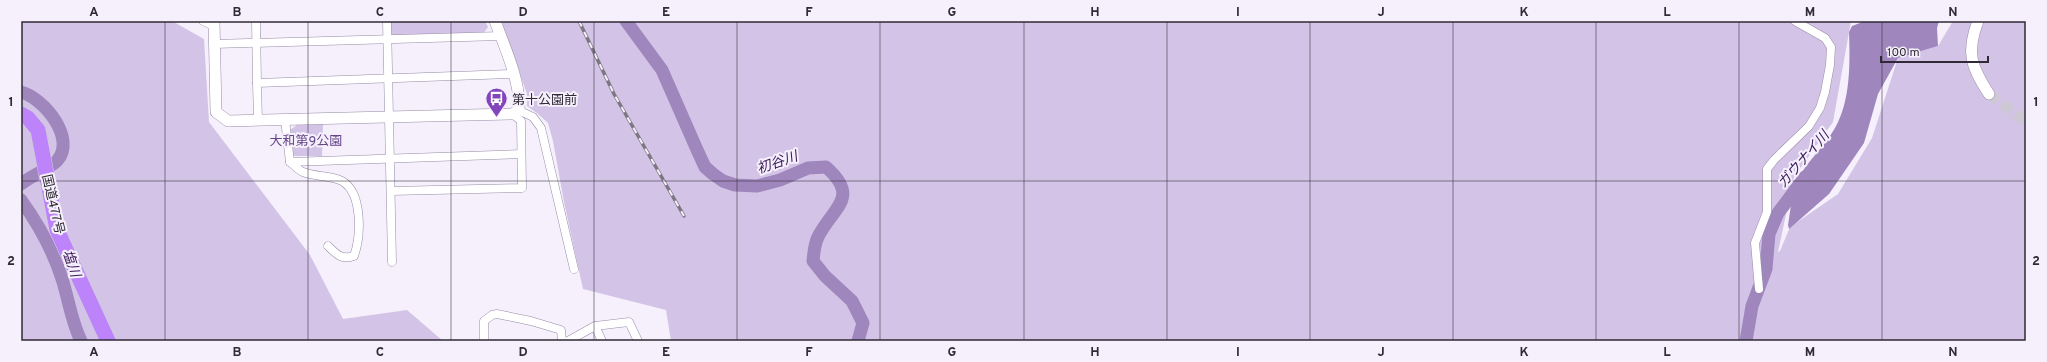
<svg xmlns="http://www.w3.org/2000/svg" width="2047" height="362" font-family="Overpass,'Noto Sans JP',sans-serif">
<style>
.green{fill:#d3c4e7}
.water{fill:#9f86bd}
.lines{fill:none;stroke-linecap:round;stroke-linejoin:round}
.river{stroke:#9f86bd;stroke-width:13}
.secondary-tunnel{stroke:#cdc8d4;stroke-width:11;stroke-dasharray:11 5.5;stroke-linecap:butt}
.street-casing{stroke:#978ba7;stroke-width:9}
.secondary-casing{stroke:#978ba7;stroke-width:12}
.highway-casing{stroke:#d1d0d3;stroke-width:16}
.street{stroke:#fff;stroke-width:8}
.secondary{stroke:#fff;stroke-width:11}
.highway{stroke:#bd83fb;stroke-width:15}
.rail-casing{stroke:#7c7783;stroke-width:3.5}
.rail{stroke:#f5f0fc;stroke-width:2;stroke-dasharray:6;stroke-linecap:butt}
.grid{fill:none;stroke:#2f2a35;stroke-width:1;stroke-opacity:0.55}
.labels{text-anchor:middle;stroke-width:4;stroke-linejoin:round;paint-order:stroke}
.poi-label{font-size:13px;fill:#2f2a35;stroke:#f5f0fc;text-anchor:start}
.park-label{font-size:13px;fill:#654489;stroke:#f5f0fc}
.street-label{font-size:13px;fill:#2f2a35;stroke:#f5f0fc}
.water-label{font-size:14px;font-style:italic;fill:#391658;stroke:#f5f0fc}
.neatline{fill:none;stroke:#2f2a35;stroke-width:1.5}
.grid-label{font-size:13px;text-anchor:middle;font-weight:bold;fill:#2f2a35}
</style>
<rect width="100%" height="100%" fill="#f5f0fc"/>
<g class="green">
<polygon points="21,21 172,21 204,39 209,122 310,255 343,319 407,310 443,341 21,341"/>
<polygon points="389,21 485,21 488,27 483,34 392,35 389,31"/>
<polygon points="501,21 1851,21 1833,122 1794,177 1778,252 1780,251 1790,227 1838,194 1872,138 1898,58 1938,46 1953,21 2026,21 2026,341 671,341 666,310 583,289 564,202 553,141 548,123 538,114 527,106 527,94"/>
<polygon points="323,124 322,156 295,156 291,153 290,130 297,125"/>
</g>
<path class="water" d="M 1865,21 L 1939,21 L 1937,28 L 1938,46 L 1898,58 L 1878,94 L 1864,143 L 1829,194 L 1789,229 L 1788,225 C 1791,208 1792,187 1802,172 C 1812,157 1826,144 1835,128 C 1851,100 1850,62 1849,32 L 1852,26 Z"/>
<g class="lines">
<g class="river">
<path d="M 626,21 L 662,70 L 698,152 L 705,167 L 713,174 L 723,181 L 735,185 L 757,186 L 780,180 L 808,168 L 826,167 C 861,198 833,207 818,237 C 814,245 814,253 813,261 L 825,276 L 852,301 L 863,323 L 858,341"/>
<path d="M 21,92 C 44,98 77,139 57,161 C 50,168 31,176 21,184"/>
<path d="M 21,200 C 39,225 54,252 63,282 C 69,302 72,323 81,341"/>
<polyline points="1746,341 1752,306 1766,269 1769,234 1778,213 1805,177"/>
</g>
<polyline class="secondary-tunnel" points="1989,94 2026,122"/>
<defs>
<g id="street">
<polyline points="203,21 214,26"/>
<polyline points="256,21 257,83"/>
<polyline points="387,21 392,262"/>
<polyline points="214,44 501,36"/>
<polyline points="518,110 533,117 541,128 574,269"/>
<polyline points="285,120 290,162 521,154"/>
<polyline points="258,121 257,83 513,74"/>
<path d="M 290,162 C 294,165 298,170 303,172 C 315,177 330,175 342,181 C 363,193 361,236 354,256 C 342,260 337,255 328,246"/>
<polyline points="391,191 522,188 521,121 513,114"/>
<polyline points="1759,289 1755,243 1767,212 1767,169 1774,160 1809,126 1820,108 1825,92 1830,65 1831,47 1825,38 1795,21"/>
<polyline points="595,326 602,341"/>
<polyline points="484,341 484,321 492,315 497,314 531,321 561,330 562,341"/>
<polyline points="568,341 595,326 629,322 638,341"/>
</g>
<g id="secondary">
<path d="M 214,21 L 216,112 L 228,121 L 513,114 L 519,109 C 521,83 504,45 495,21"/>
<path d="M 1978,21 C 1966,52 1971,67 1989,94"/>
</g>
<polyline id="highway" points="21,114 28,118 38,130 57,230 108,341"/>
</defs>
<use href="#street" class="street-casing"/>
<use href="#secondary" class="secondary-casing"/>
<use href="#highway" class="highway-casing"/>
<use href="#street" class="street"/>
<use href="#secondary" class="secondary"/>
<use href="#highway" class="highway"/>
<defs>
<polyline id="rail" points="579,21 614,94 684,216"/>
</defs>
<use href="#rail" class="rail-casing"/>
<use href="#rail" class="rail"/>
</g>
<path class="grid" d="M 165,21 L 165,341M 308,21 L 308,341M 451,21 L 451,341M 594,21 L 594,341M 737,21 L 737,341M 880,21 L 880,341M 1024,21 L 1024,341M 1167,21 L 1167,341M 1310,21 L 1310,341M 1453,21 L 1453,341M 1596,21 L 1596,341M 1739,21 L 1739,341M 1882,21 L 1882,341M 21,181 L 2026,181"/>
<defs>
<symbol id="bus-pin" viewBox="-11 -11 22 30"><path d="M0 17L-7.5 6A9.5 9.5 0 1 1 7.5 6Z" fill="#8245bb" stroke="#f5f0fc"/><path d="M-5-6H5V4H4V6H2V4H-2V6H-4V4H-5ZM-3.5-4V0h7V-4ZM-3.5 1.2v1.5H-2V1.2ZM2 1.2v1.5H3.5V1.2Z" fill="#fff"/></symbol>
</defs>
<g fill-rule="evenodd">
<use href="#bus-pin" x="484" y="86" width="25" height="34"/>
</g>
<g class="labels">
<g class="poi-label">
<text x="512" y="104">第十公園前</text>
</g>
<g class="park-label">
<text x="306" y="145">大和第9公園</text>
</g>
<g class="street-label">
<text transform="translate(54 204) rotate(77)" y="5">国道477号</text>
</g>
<g class="water-label">
<text transform="translate(1803 159) rotate(-49)" y="5">ガウナイ川</text>
<text transform="translate(777 162) rotate(-19)" y="5">初谷川</text>
<text transform="translate(72 263) rotate(71)" y="5">塩川</text>
</g>
</g>
<rect width="2047" height="362" fill="none" stroke="#f5f0fc" stroke-width="44"/>
<path d="M1881 56v6h107v-6" fill="none" stroke="#2f2a35" stroke-width="2"/>
<text x="1887" y="56" font-size="12" fill="#2f2a35" stroke="#f5f0fc" stroke-width="3" paint-order="stroke">100 m</text>
<rect x="22" y="22" width="2003" height="318" class="neatline"/>
<g class="grid-label">
<text x="94" y="16">A</text>
<text x="237" y="16">B</text>
<text x="380" y="16">C</text>
<text x="523" y="16">D</text>
<text x="666" y="16">E</text>
<text x="809" y="16">F</text>
<text x="952" y="16">G</text>
<text x="1095" y="16">H</text>
<text x="1238" y="16">I</text>
<text x="1381" y="16">J</text>
<text x="1524" y="16">K</text>
<text x="1667" y="16">L</text>
<text x="1810" y="16">M</text>
<text x="1953" y="16">N</text>
<text x="11" y="106">1</text>
<text x="2036" y="106">1</text>
<text x="11" y="265">2</text>
<text x="2036" y="265">2</text>
<text x="94" y="356">A</text>
<text x="237" y="356">B</text>
<text x="380" y="356">C</text>
<text x="523" y="356">D</text>
<text x="666" y="356">E</text>
<text x="809" y="356">F</text>
<text x="952" y="356">G</text>
<text x="1095" y="356">H</text>
<text x="1238" y="356">I</text>
<text x="1381" y="356">J</text>
<text x="1524" y="356">K</text>
<text x="1667" y="356">L</text>
<text x="1810" y="356">M</text>
<text x="1953" y="356">N</text>
</g>
</svg>
